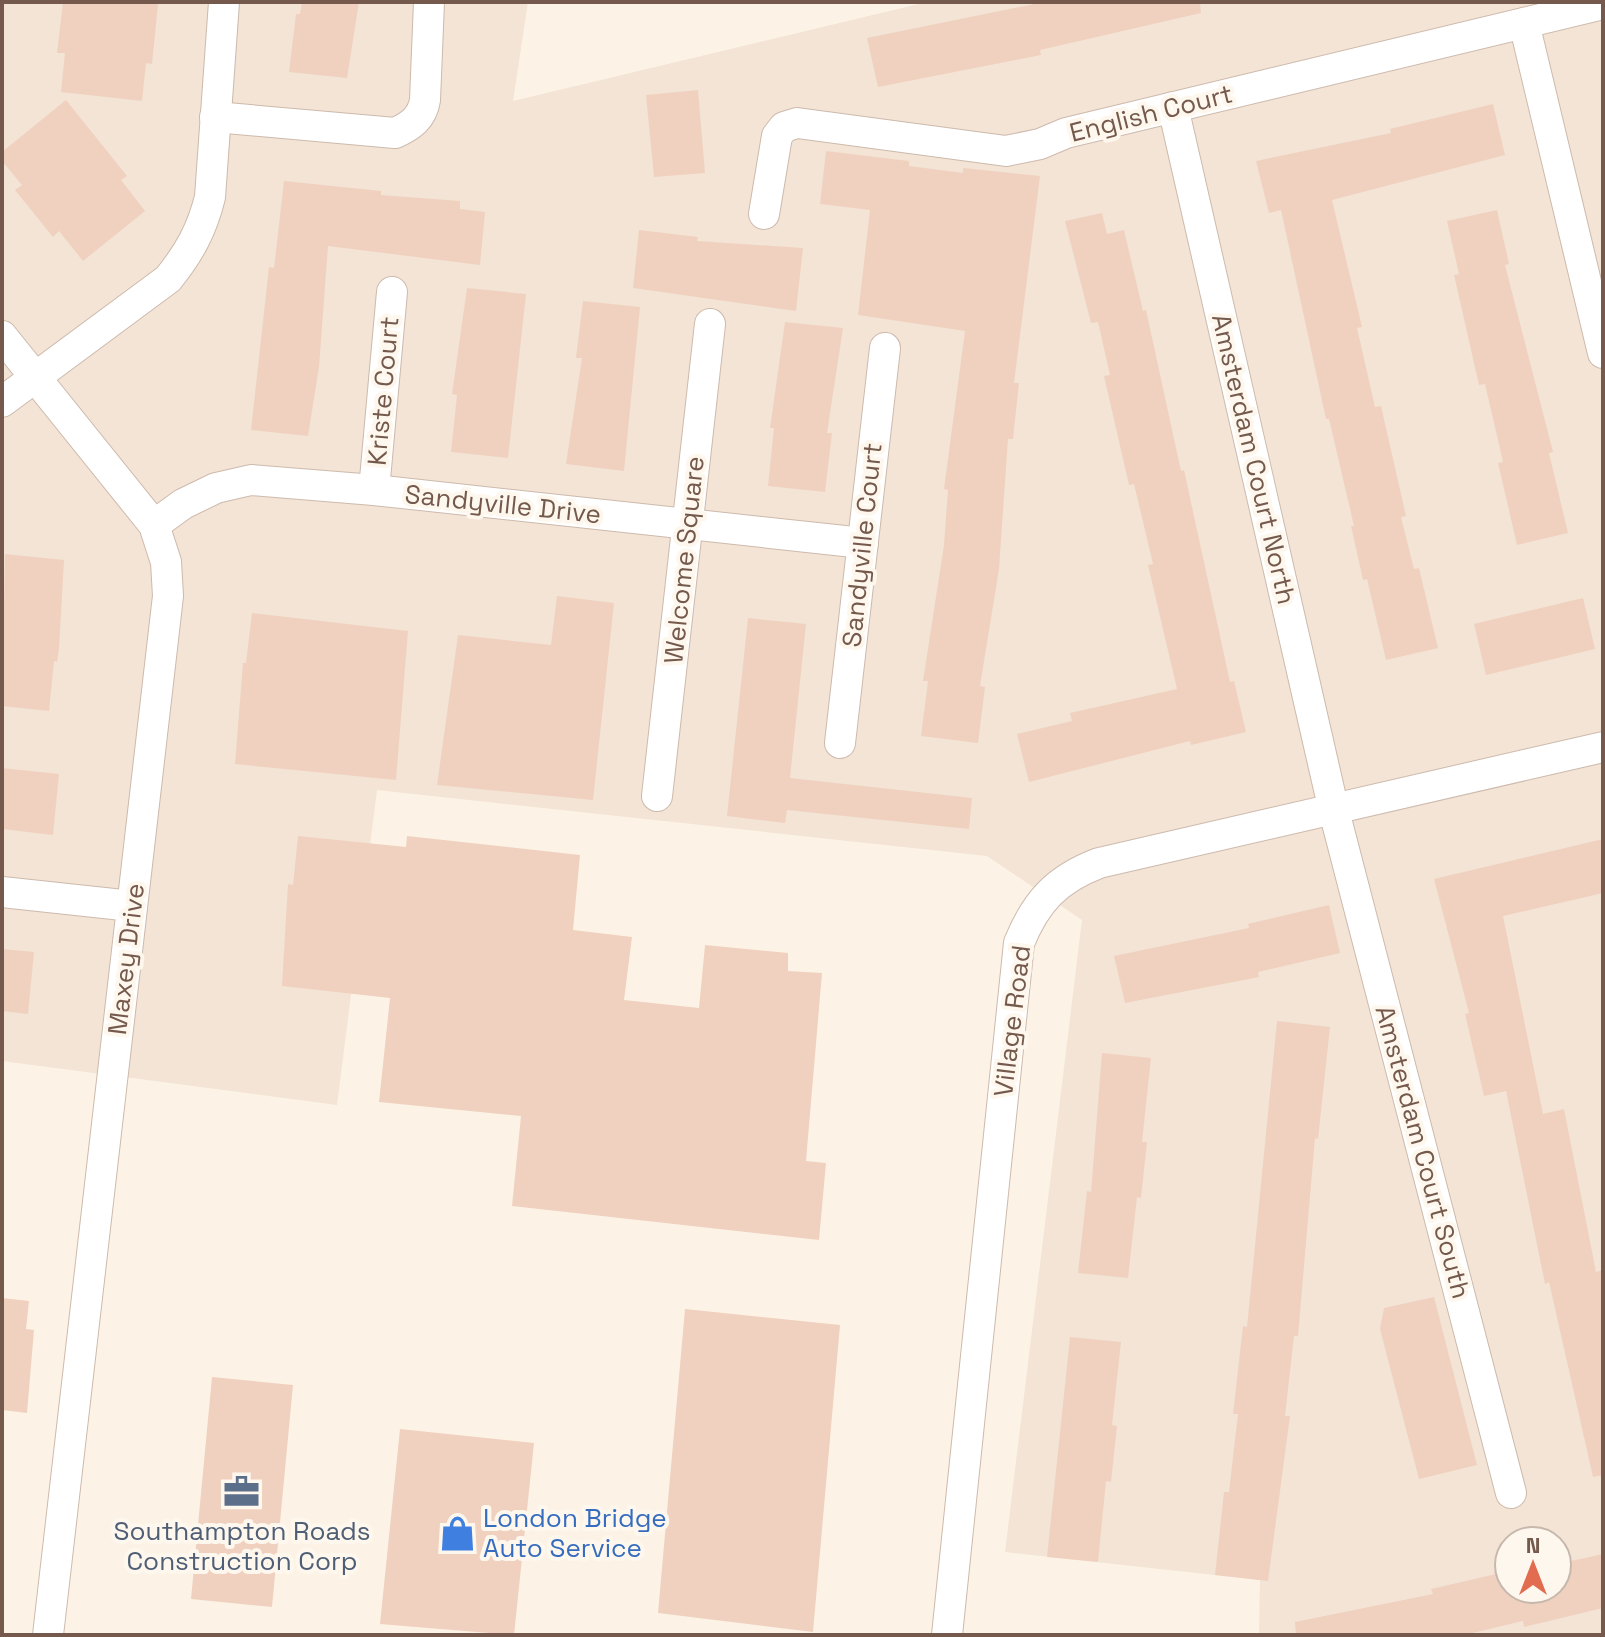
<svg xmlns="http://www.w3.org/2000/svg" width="1605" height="1637" font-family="'Space Grotesk',sans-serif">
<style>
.residential{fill:#f3e4d5;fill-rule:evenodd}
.building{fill:#f0d1bf}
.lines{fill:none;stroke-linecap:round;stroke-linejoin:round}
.minor-casing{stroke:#cdbaad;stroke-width:32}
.minor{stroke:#fff;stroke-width:30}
.labels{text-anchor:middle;stroke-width:8;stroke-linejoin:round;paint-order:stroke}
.street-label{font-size:26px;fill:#74594c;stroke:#fef7ed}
.shop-label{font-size:26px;fill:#366cbe;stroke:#fef7ed;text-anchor:start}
.service-label{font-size:26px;fill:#4e5e75;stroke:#fef7ed}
</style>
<rect width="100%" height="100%" fill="#fcf3e6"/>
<path class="residential" d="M 2,2 L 528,2 L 513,101 L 927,2 L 1603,2 L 1603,1633 L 1259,1635 L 1260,1580 L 1005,1552 L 1082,920 L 987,856 L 377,790 L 337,1105 L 2,1061 ZM 1509,1541 L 1557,1541 L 1557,1589 L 1509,1589 Z"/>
<g class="building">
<polygon points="63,2 158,4 152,64 146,63 142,101 61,92 65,53 57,53"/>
<polygon points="302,2 359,2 347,78 289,72 296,14 300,14"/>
<polygon points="1044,2 1200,2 1201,13 1040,50 1041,55 878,87 867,38"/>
<polygon points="698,90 705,173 654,177 646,95"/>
<polygon points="66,100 127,176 121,180 145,211 83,261 59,231 53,237 15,190 22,185 2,161 2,152"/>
<polygon points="1493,104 1505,155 1332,200 1362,327 1357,328 1375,407 1381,406 1406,516 1401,517 1414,569 1419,568 1438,648 1386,660 1367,579 1363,580 1351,526 1354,526 1329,419 1326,419 1281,210 1269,213 1256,161 1391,133 1390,129"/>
<polygon points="826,151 909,161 909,166 963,173 963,168 1040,176 1014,383 1019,383 1013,439 1008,439 999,569 980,686 985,687 978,743 921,736 928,681 923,681 944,545 948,490 944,489 965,331 858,315 870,210 820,204"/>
<polygon points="284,181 381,191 381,195 460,201 460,209 485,212 480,265 328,246 319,367 308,436 251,430 269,267 274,268"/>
<polygon points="1497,210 1509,264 1505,265 1553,452 1549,453 1568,533 1517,545 1498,463 1503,462 1485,384 1479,385 1454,275 1459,274 1447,221"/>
<polygon points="1102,213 1107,234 1124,230 1143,311 1146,310 1181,471 1184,470 1230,682 1234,681 1246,732 1191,745 1190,741 1029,782 1017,734 1072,721 1070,713 1177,689 1148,565 1153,564 1134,484 1129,485 1104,376 1110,375 1098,322 1091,323 1065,221"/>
<polygon points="639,230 698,237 697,241 803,248 796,311 633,288"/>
<polygon points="467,288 526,294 508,458 451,452 457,395 452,394"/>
<polygon points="583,301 640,307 624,471 566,464 582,358 576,358"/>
<polygon points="785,322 843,328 827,433 832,433 825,492 768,486 774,428 770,428"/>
<polygon points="5,554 64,560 59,648 57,662 54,661 49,711 2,706"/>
<polygon points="557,596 614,603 593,800 437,785 458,635 551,645"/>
<polygon points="1583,598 1595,649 1486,675 1474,624"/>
<polygon points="252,613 408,631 396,780 235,764 243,663 246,663"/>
<polygon points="748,618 806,624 790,778 972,798 969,829 787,810 785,823 727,816"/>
<polygon points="2,768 59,774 53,835 2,829"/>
<polygon points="298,836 406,847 407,836 580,855 573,930 632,937 624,1000 699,1008 705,945 788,953 788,971 822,973 806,1161 826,1163 819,1240 512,1206 521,1116 379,1102 390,998 282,986 288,884 293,885"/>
<polygon points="1603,839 1603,893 1503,916 1543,1114 1564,1109 1596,1272 1603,1270 1603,1475 1593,1477 1549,1282 1545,1284 1506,1091 1484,1096 1465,1014 1469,1013 1434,879"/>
<polygon points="1329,905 1340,953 1258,972 1259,977 1125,1003 1114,956 1249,928 1248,924"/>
<polygon points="2,949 34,952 28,1014 2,1011"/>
<polygon points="1277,1021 1330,1027 1318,1139 1315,1138 1298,1336 1294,1336 1285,1416 1290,1416 1268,1581 1215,1575 1224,1492 1229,1492 1238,1414 1233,1414 1243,1326 1247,1327"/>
<polygon points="1102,1053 1151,1058 1142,1142 1147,1142 1141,1198 1137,1197 1128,1278 1078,1273 1087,1191 1091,1192"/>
<polygon points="1434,1297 1477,1465 1419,1479 1380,1329 1384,1308"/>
<polygon points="2,1298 29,1301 26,1329 34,1330 27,1413 2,1410"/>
<polygon points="685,1309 840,1325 813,1632 658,1613"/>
<polygon points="1070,1337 1121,1342 1112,1425 1117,1426 1111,1482 1106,1481 1098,1562 1047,1557"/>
<polygon points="212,1377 293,1385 272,1607 191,1599"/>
<polygon points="400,1429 534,1443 514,1635 380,1624"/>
<polygon points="1603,1554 1603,1608 1524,1627 1523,1621 1464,1635 1296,1635 1295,1622 1433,1594 1431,1589 1509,1571 1509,1589 1557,1589 1557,1564"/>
</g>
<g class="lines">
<defs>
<g id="minor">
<polyline points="1524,23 1603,353"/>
<polyline points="1173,107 1334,811 1511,1493"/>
<path d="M 215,117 L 395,133 C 411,126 422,118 425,100 L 429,2"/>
<polyline points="764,214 777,136 784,127 797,123 1006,151 1040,144 1066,133 1603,4"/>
<polyline points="2,336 154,525 166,562 168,596 48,1635"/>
<path d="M 2,402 L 168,279 C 189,253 202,230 210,197 L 224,2"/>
<polyline points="374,490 392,292"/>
<polyline points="154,525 183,504 216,488 251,480 374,490 863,543"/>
<polyline points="840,743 885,348"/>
<polyline points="657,796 710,324"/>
<polyline points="2,892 132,906"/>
<path d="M 947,1635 L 1019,943 C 1036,901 1057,879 1099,863 L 1603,747"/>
</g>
</defs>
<use href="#minor" class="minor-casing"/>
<use href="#minor" class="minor"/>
</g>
<defs>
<symbol id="office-bare" viewBox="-9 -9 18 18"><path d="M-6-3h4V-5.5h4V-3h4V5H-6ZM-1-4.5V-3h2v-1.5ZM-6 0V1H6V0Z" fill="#5c6f8a" stroke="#fef7ed" stroke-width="2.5" paint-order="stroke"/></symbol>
<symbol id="shop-bare" viewBox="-9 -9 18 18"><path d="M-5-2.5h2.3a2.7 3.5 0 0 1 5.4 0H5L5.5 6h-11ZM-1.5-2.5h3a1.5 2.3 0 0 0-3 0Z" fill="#3f7fe0" stroke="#fef7ed" stroke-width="2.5" paint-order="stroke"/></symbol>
</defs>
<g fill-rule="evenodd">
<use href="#office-bare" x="216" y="1466" width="51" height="51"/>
<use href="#shop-bare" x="432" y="1508" width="51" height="51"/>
</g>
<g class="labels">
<g class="street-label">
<text transform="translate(1151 113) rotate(-14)" y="9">English Court</text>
<text transform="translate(383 391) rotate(-85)" y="9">Kriste Court</text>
<text transform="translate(1254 459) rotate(77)" y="9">Amsterdam Court North</text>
<text transform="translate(503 504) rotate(6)" y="9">Sandyville Drive</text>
<text transform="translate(862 545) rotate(-84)" y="9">Sandyville Court</text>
<text transform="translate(684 560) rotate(-84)" y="9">Welcome Square</text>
<text transform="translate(126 959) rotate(-83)" y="9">Maxey Drive</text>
<text transform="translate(1012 1021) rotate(-83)" y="9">Village Road</text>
<text transform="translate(1423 1152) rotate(75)" y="9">Amsterdam Court South</text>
</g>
<g class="shop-label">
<text x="483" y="1527">London Bridge<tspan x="483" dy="30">Auto Service</tspan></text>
</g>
<g class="service-label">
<text x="242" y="1540">Southampton Roads<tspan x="242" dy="30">Construction Corp</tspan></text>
</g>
</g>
<rect width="1605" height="1637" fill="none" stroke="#74594c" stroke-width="8"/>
<g transform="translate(1533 1565)"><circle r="38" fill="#fef7ed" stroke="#c7b8ad" stroke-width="2"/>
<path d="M0-6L14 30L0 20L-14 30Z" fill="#e16c50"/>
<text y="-12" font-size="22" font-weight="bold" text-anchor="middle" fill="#74594c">N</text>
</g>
</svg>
